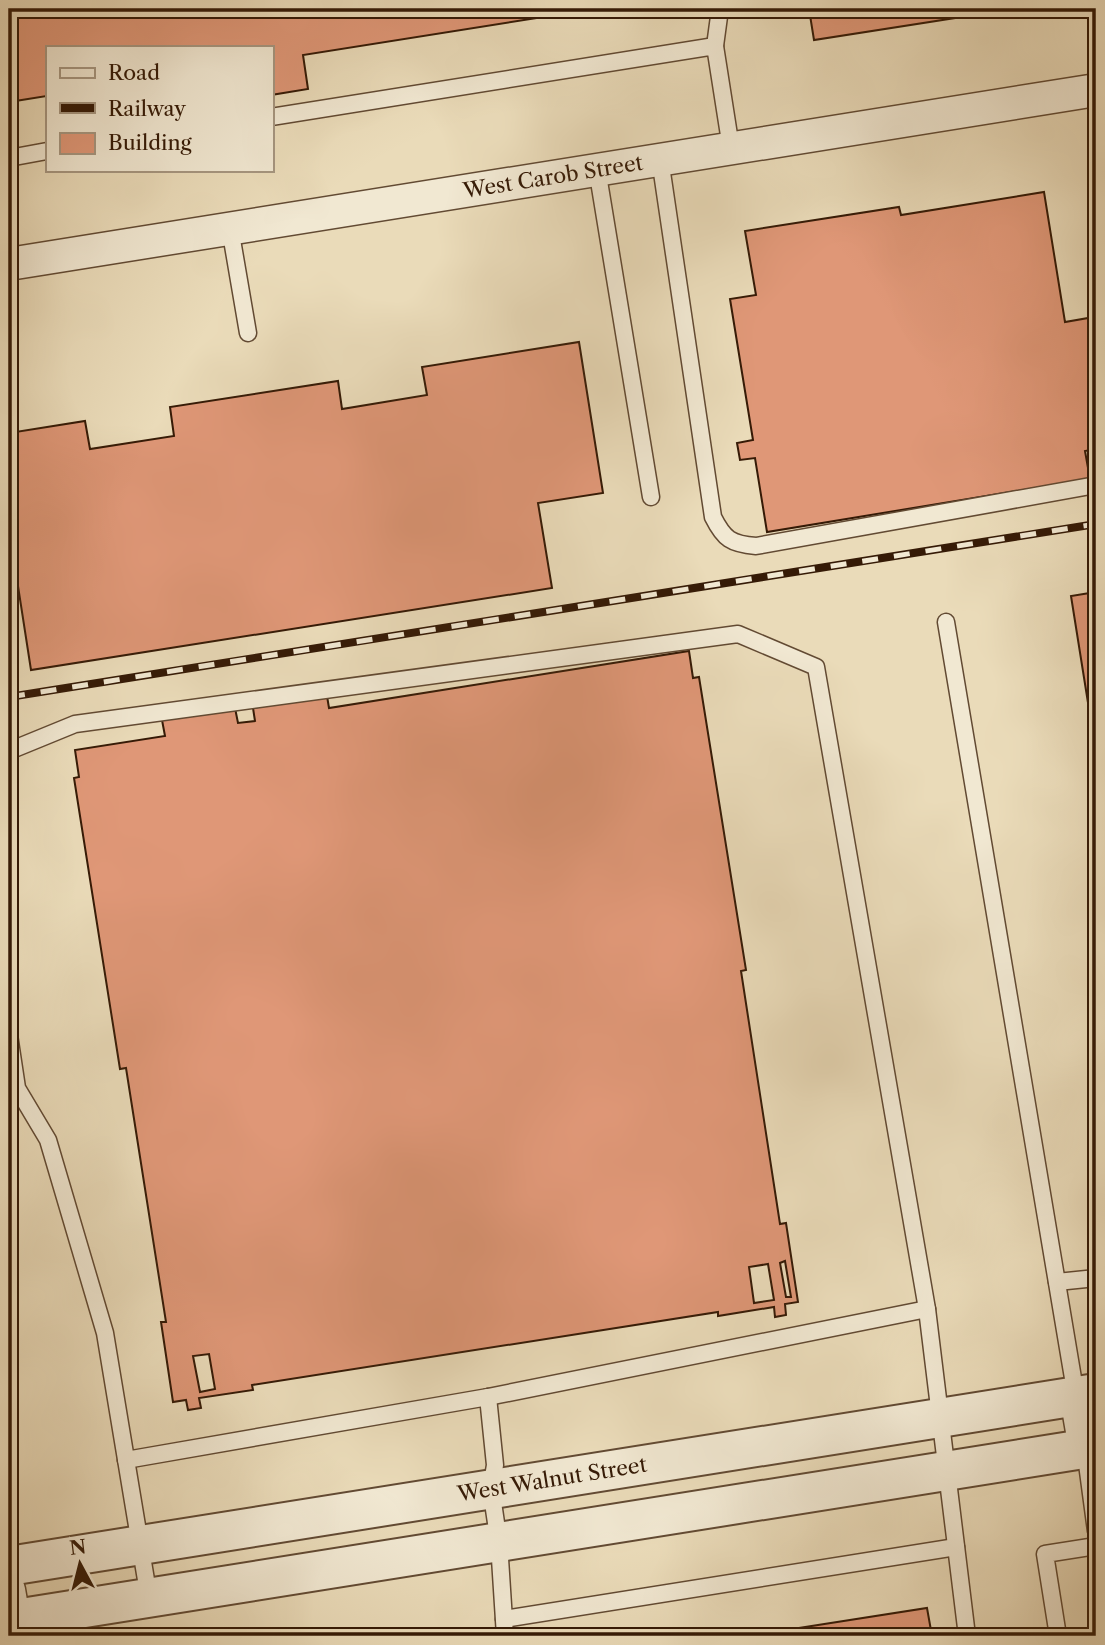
<svg xmlns="http://www.w3.org/2000/svg" width="1105" height="1645" font-family="'Libre Caslon Text',serif">
<style>
.building{fill:#df9777;stroke:#351a06;stroke-width:2;fill-rule:evenodd}
.lines{fill:none;stroke-linecap:round;stroke-linejoin:round}
.service-casing{stroke:#624a33;stroke-width:19}
.minor-casing{stroke:#624a33;stroke-width:35}
.tertiary-casing{stroke:#624a33;stroke-width:42}
.service{stroke:#f1e8d2;stroke-width:16}
.minor{stroke:#f1e8d2;stroke-width:32}
.tertiary{stroke:#f1e8d2;stroke-width:38}
.rail-casing{stroke:#351a06;stroke-width:8}
.rail{stroke:#f1e8d2;stroke-width:5;stroke-dasharray:16;stroke-linecap:butt}
.labels{text-anchor:middle;stroke-width:5;stroke-linejoin:round;paint-order:stroke}
.street-label{font-size:21px;fill:#351a06;stroke:#f1e8d2}
</style>
<rect width="100%" height="100%" fill="#eadbb9"/>
<filter id="stains"><feTurbulence type="fractalNoise" baseFrequency=".00286" numOctaves="4"/><feColorMatrix values="0 0 0 0 .2 0 0 0 0 .09 0 0 0 0 .02 0 0 0 .5 -.17"/></filter>
<radialGradient id="worn" r=".72"><stop offset=".6" stop-color="#630" stop-opacity="0"/><stop offset="1" stop-color="#630" stop-opacity=".3"/></radialGradient>
<g class="building">
<polygon points="9,9 594,9 303,55 308,89 271,95 271,47 47,47 47,96 9,102"/>
<polygon points="809,9 1013,9 814,40"/>
<polygon points="1044,192 1065,322 1094,317 1096,332 1096,449 1085,451 1090,479 767,532 755,458 740,460 737,443 753,440 730,299 756,295 745,231 899,207 901,215"/>
<polygon points="579,342 603,493 538,503 552,588 31,670 18,586 9,587 9,433 85,421 90,449 174,436 170,407 338,381 342,409 427,395 422,367"/>
<polygon points="1096,592 1096,753 1071,596"/>
<path d="M 689,651 L 693,678 L 699,677 L 746,970 L 741,971 L 780,1224 L 786,1223 L 798,1302 L 785,1304 L 786,1315 L 775,1317 L 774,1307 L 718,1316 L 718,1312 L 252,1385 L 253,1390 L 199,1398 L 201,1408 L 188,1410 L 186,1400 L 173,1402 L 161,1322 L 166,1322 L 126,1068 L 120,1069 L 74,778 L 79,777 L 75,750 L 165,736 L 162,720 L 235,708 L 238,723 L 255,721 L 253,708 L 327,696 L 329,708 ZM 785,1261 L 791,1297 L 786,1297 L 780,1263 ZM 768,1264 L 774,1300 L 754,1303 L 749,1267 ZM 209,1354 L 215,1389 L 200,1392 L 193,1356 Z"/>
<polygon points="927,1608 932,1636 748,1636"/>
</g>
<g class="lines">
<defs>
<g id="service">
<polyline points="715,46 720,9"/>
<polyline points="271,117 715,46 731,148"/>
<polyline points="9,158 47,151"/>
<path d="M 660,159 L 713,517 C 724,539 731,544 756,546 L 1096,485"/>
<polyline points="597,169 651,497"/>
<polyline points="230,228 248,333"/>
<polyline points="946,622 1076,1396"/>
<polyline points="9,751 75,724 738,634 816,667 927,1309 967,1636"/>
<polyline points="9,1035 17,1088 48,1140 105,1333 149,1598"/>
<polyline points="1057,1282 1096,1278"/>
<polyline points="488,1397 495,1465 491,1489 499,1543 505,1636"/>
<polyline points="1085,1449 1096,1531"/>
<polyline points="126,1460 488,1397 927,1309"/>
<polyline points="504,1619 956,1547"/>
<polyline points="1058,1636 1045,1554 1096,1546"/>
</g>
<g id="minor">
<path id="s1" d="M 9,264 L 1096,90"/>
<polyline points="1076,1396 1085,1449"/>
<polyline points="9,1590 14,1619"/>
</g>
<g id="tertiary">
<path id="s2" d="M 9,1566 L 1096,1393"/>
<polyline points="9,1620 1096,1447"/>
</g>
</defs>
<use href="#service" class="service-casing"/>
<use href="#minor" class="minor-casing"/>
<use href="#tertiary" class="tertiary-casing"/>
<use href="#service" class="service"/>
<use href="#minor" class="minor"/>
<use href="#tertiary" class="tertiary"/>
<defs>
<polyline id="rail" points="9,697 1096,524"/>
</defs>
<use href="#rail" class="rail-casing"/>
<use href="#rail" class="rail"/>
</g>
<g class="labels">
<g class="street-label">
<text dy="7" stroke="none"><textPath href="#s1" startOffset="551">West Carob Street</textPath></text>
<text dy="7" stroke="none"><textPath href="#s2" startOffset="550">West Walnut Street</textPath></text>
</g>
</g>
<rect width="1105" height="1645" fill="none" stroke="#eadbb9" stroke-width="35"/>
<rect x="10" y="10" width="1084" height="1624" fill="none" stroke="#351a06" stroke-width="3.5"/>
<rect x="18" y="18" width="1070" height="1610" fill="none" stroke="#351a06" stroke-width="2"/>
<rect x="46" y="46" width="228" height="126" fill="#f1e8d2" stroke="#a69680" stroke-width="2"/>
<rect x="60" y="68" width="35" height="10" fill="#f1e8d2" stroke="#a69680" stroke-width="2"/>
<text x="108" y="80" font-size="21" fill="#351a06">Road</text>
<rect x="60" y="103" width="35" height="10" fill="#351a06" stroke="#a69680" stroke-width="2"/>
<text x="108" y="116" font-size="21" fill="#351a06">Railway</text>
<rect x="60" y="133" width="35" height="21" fill="#df9777" stroke="#a69680" stroke-width="2"/>
<text x="108" y="150" font-size="21" fill="#351a06">Building</text>
<g transform="translate(80 1564) rotate(353)" stroke="#f1e8d2" stroke-width="5" paint-order="stroke">
<path d="M0-5L12 26L0 18L-12 26Z" fill="#351a06"/>
<text y="-10" font-size="19" font-weight="bold" text-anchor="middle" fill="#351a06">N</text>
</g>
<rect width="100%" height="100%" filter="url(#stains)"/>
<rect width="100%" height="100%" fill="url(#worn)"/>
</svg>
